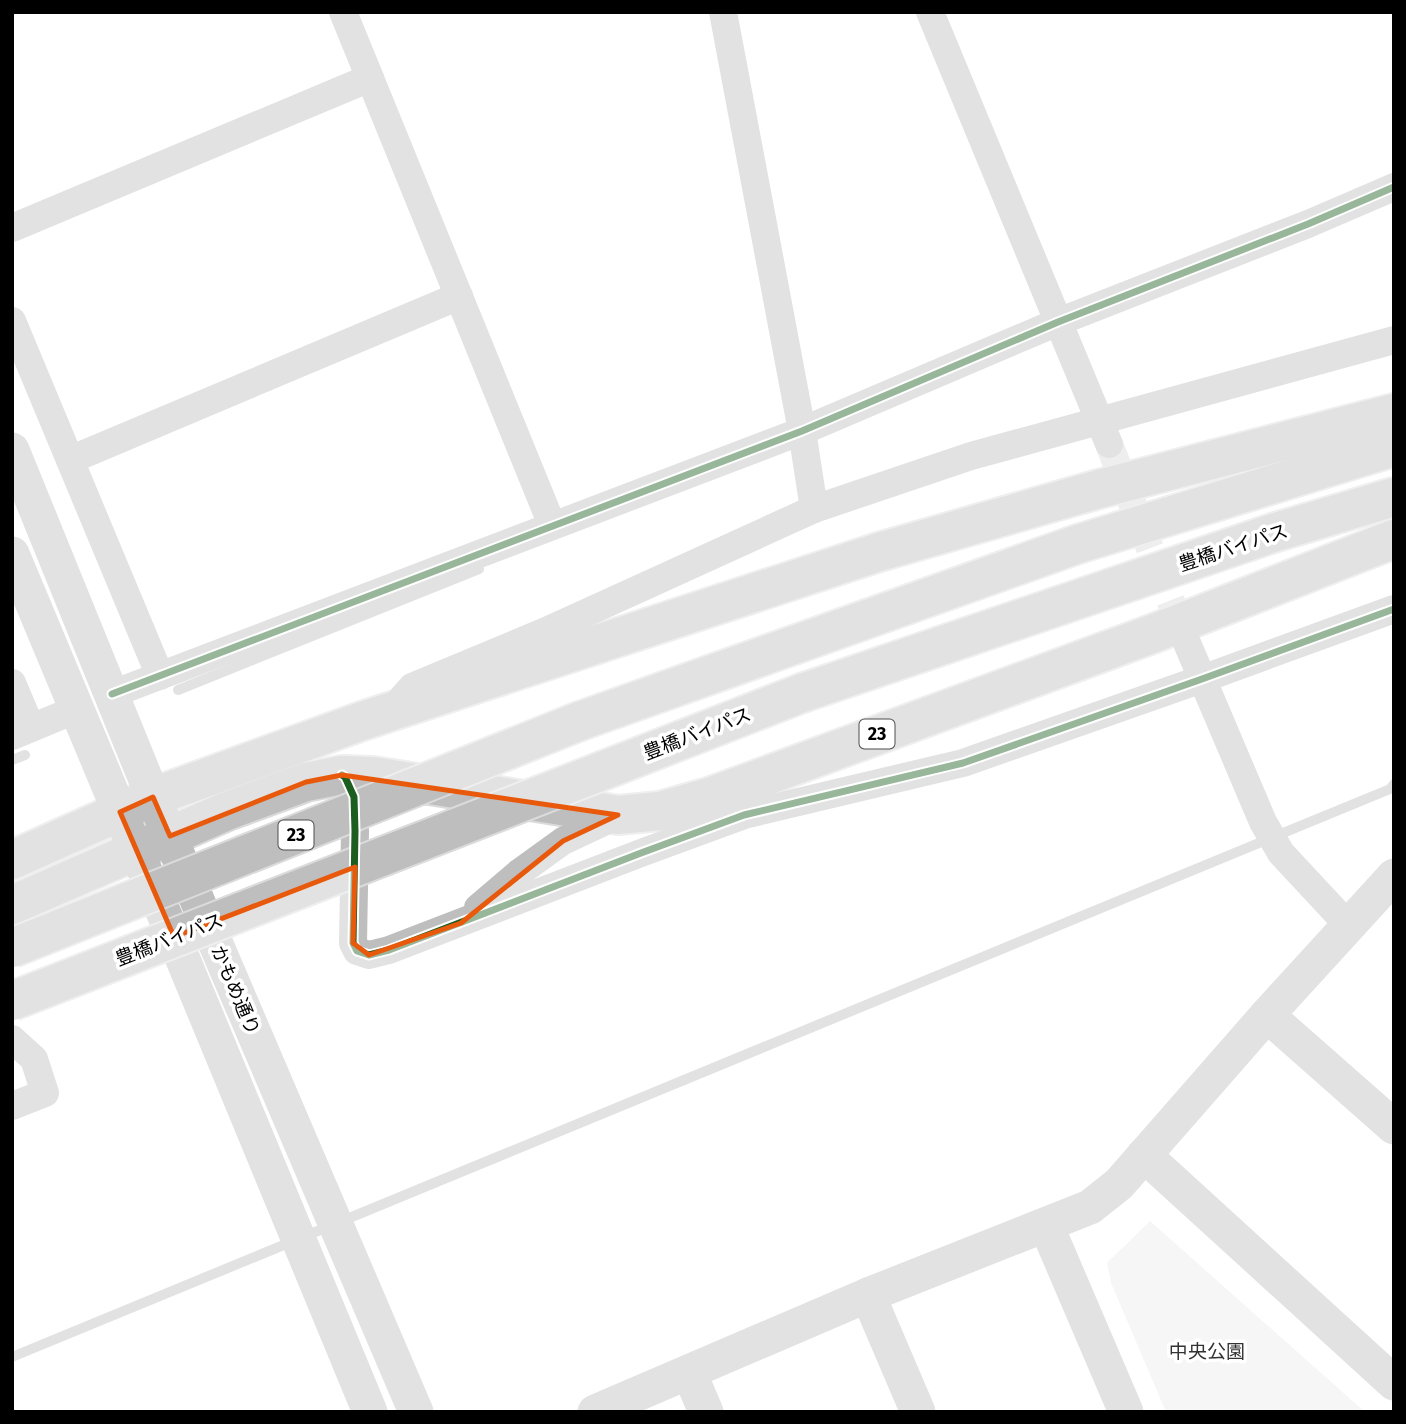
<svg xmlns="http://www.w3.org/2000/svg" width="1406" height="1424" font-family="'Fira Sans','Noto Sans JP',sans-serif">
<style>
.green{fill:#ececec}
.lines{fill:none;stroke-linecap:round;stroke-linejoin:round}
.stream{stroke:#bfbfbf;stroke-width:10}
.minor-tunnel{stroke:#d9d9d9;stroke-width:28;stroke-dasharray:28 14;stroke-linecap:butt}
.trunk-casing{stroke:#dbdbdb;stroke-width:42}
.minor{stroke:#bebebe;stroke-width:28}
.tertiary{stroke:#bebebe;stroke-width:35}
.trunk{stroke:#bebebe;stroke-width:38}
.trunk-bridge-casing{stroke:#dbdbdb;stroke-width:42;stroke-linecap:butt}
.trunk-bridge{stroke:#bebebe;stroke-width:38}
.cycleway-casing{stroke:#fff;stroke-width:11}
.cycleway{stroke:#1b5e20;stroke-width:7}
.marked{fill:none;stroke:#e8590c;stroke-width:5;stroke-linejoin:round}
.labels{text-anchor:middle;stroke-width:7;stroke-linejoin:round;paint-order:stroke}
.shield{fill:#fff;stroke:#4c4c4c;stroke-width:2}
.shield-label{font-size:18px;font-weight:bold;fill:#000}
.street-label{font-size:19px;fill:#000;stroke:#fff}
.park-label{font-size:19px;fill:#333;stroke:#fff}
</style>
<rect width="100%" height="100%" fill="#fff"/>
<polygon class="green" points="1150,1221 1365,1412 1166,1412 1111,1283 1107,1263"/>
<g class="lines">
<g class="stream">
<polyline points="178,690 479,569"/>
<polyline points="12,760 25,755"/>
<polyline points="12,1357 1390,789 1394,784"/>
</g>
<polyline class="minor-tunnel" points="1109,444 1186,640"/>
<defs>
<g id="trunk">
<polyline points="802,693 1276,532 1394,497"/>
<polyline points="580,721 1078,544 1394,447"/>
<polyline points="12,860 153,797 362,721 879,552 1099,489 1394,413"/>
<polyline points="12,905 227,811 306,782 342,775 373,776 618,815 660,811 709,797 1152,634 1394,539"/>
</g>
</defs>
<use href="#trunk" class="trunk-casing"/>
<g class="minor">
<polyline points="343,12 552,525"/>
<polyline points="723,12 802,431 814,509"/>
<polyline points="930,12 1109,444"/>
<polyline points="12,228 370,78"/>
<polyline points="12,321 160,676"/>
<polyline points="70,460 459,296"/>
<polyline points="1187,643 1263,822 1281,853 1348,925"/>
<polyline points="12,683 31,728"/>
<polyline points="112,694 802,431 1058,322 1308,224 1394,187"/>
<polyline points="403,697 412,687 544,632 814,509 971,456 1394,340"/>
<polyline points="12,736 77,709"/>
<polyline points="352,794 355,831 353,943 357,951 369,955 389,950 641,853 744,815 963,763 1202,679 1394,609"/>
<polyline points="478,908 520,872 563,841 618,815"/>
<polyline points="12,1039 34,1059 45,1093 12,1106"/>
</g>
<g class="tertiary">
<polyline points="12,450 153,797 416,1412"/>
<polyline points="12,554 136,851 165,916 370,1412"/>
<polyline points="1267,1015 1394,1127"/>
<polyline points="1144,1155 1394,1383"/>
<polyline points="1046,1225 1126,1412"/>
<polyline points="868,1295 918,1412"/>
<polyline points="689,1372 706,1412"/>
<polyline points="595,1412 868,1295 1090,1207 1119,1184 1267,1015 1394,876"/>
</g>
<use href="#trunk" class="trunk"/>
<defs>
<g id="trunk-bridge">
<polyline points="12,948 580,721"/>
<polyline points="12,1001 802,693"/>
</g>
</defs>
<use href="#trunk-bridge" class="trunk-bridge-casing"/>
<use href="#trunk-bridge" class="trunk-bridge"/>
<defs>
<g id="cycleway">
<polyline points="112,694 802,431 1058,322 1308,224 1394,187"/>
<polyline points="342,775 345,777 354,797 355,831 353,943 357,951 369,955 389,950 641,853 744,815 963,763 1202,679 1394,609"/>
</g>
</defs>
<use href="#cycleway" class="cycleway-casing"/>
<use href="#cycleway" class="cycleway"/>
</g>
<path d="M0 0H1406V1424H0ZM 342,775 L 618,815 L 563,841 L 461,923 L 369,955 L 353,943 L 355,867 L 174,937 L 120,812 L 153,797 L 170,836 L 306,782 Z" fill="#fff" fill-opacity=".55" fill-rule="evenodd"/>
<path class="marked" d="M 342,775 L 618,815 L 563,841 L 461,923 L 369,955 L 353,943 L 355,867 L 174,937 L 120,812 L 153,797 L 170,836 L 306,782 Z"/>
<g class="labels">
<g class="shield">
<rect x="859.5" y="719.5" width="35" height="29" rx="5"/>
<rect x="278.5" y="820.5" width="35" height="29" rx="5"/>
</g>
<g class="shield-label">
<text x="877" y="740">23</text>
<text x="296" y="841">23</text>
</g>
<g class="street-label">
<text transform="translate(1233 547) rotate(-18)" y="7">豊橋バイパス</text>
<text transform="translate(697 733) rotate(-21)" y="7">豊橋バイパス</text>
<text transform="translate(169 939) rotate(-21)" y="7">豊橋バイパス</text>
<text transform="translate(236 990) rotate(67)" y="7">かもめ通り</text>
</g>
<g class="park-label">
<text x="1207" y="1358">中央公園</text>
</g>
</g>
<rect width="1406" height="1424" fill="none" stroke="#000000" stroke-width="28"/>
</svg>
